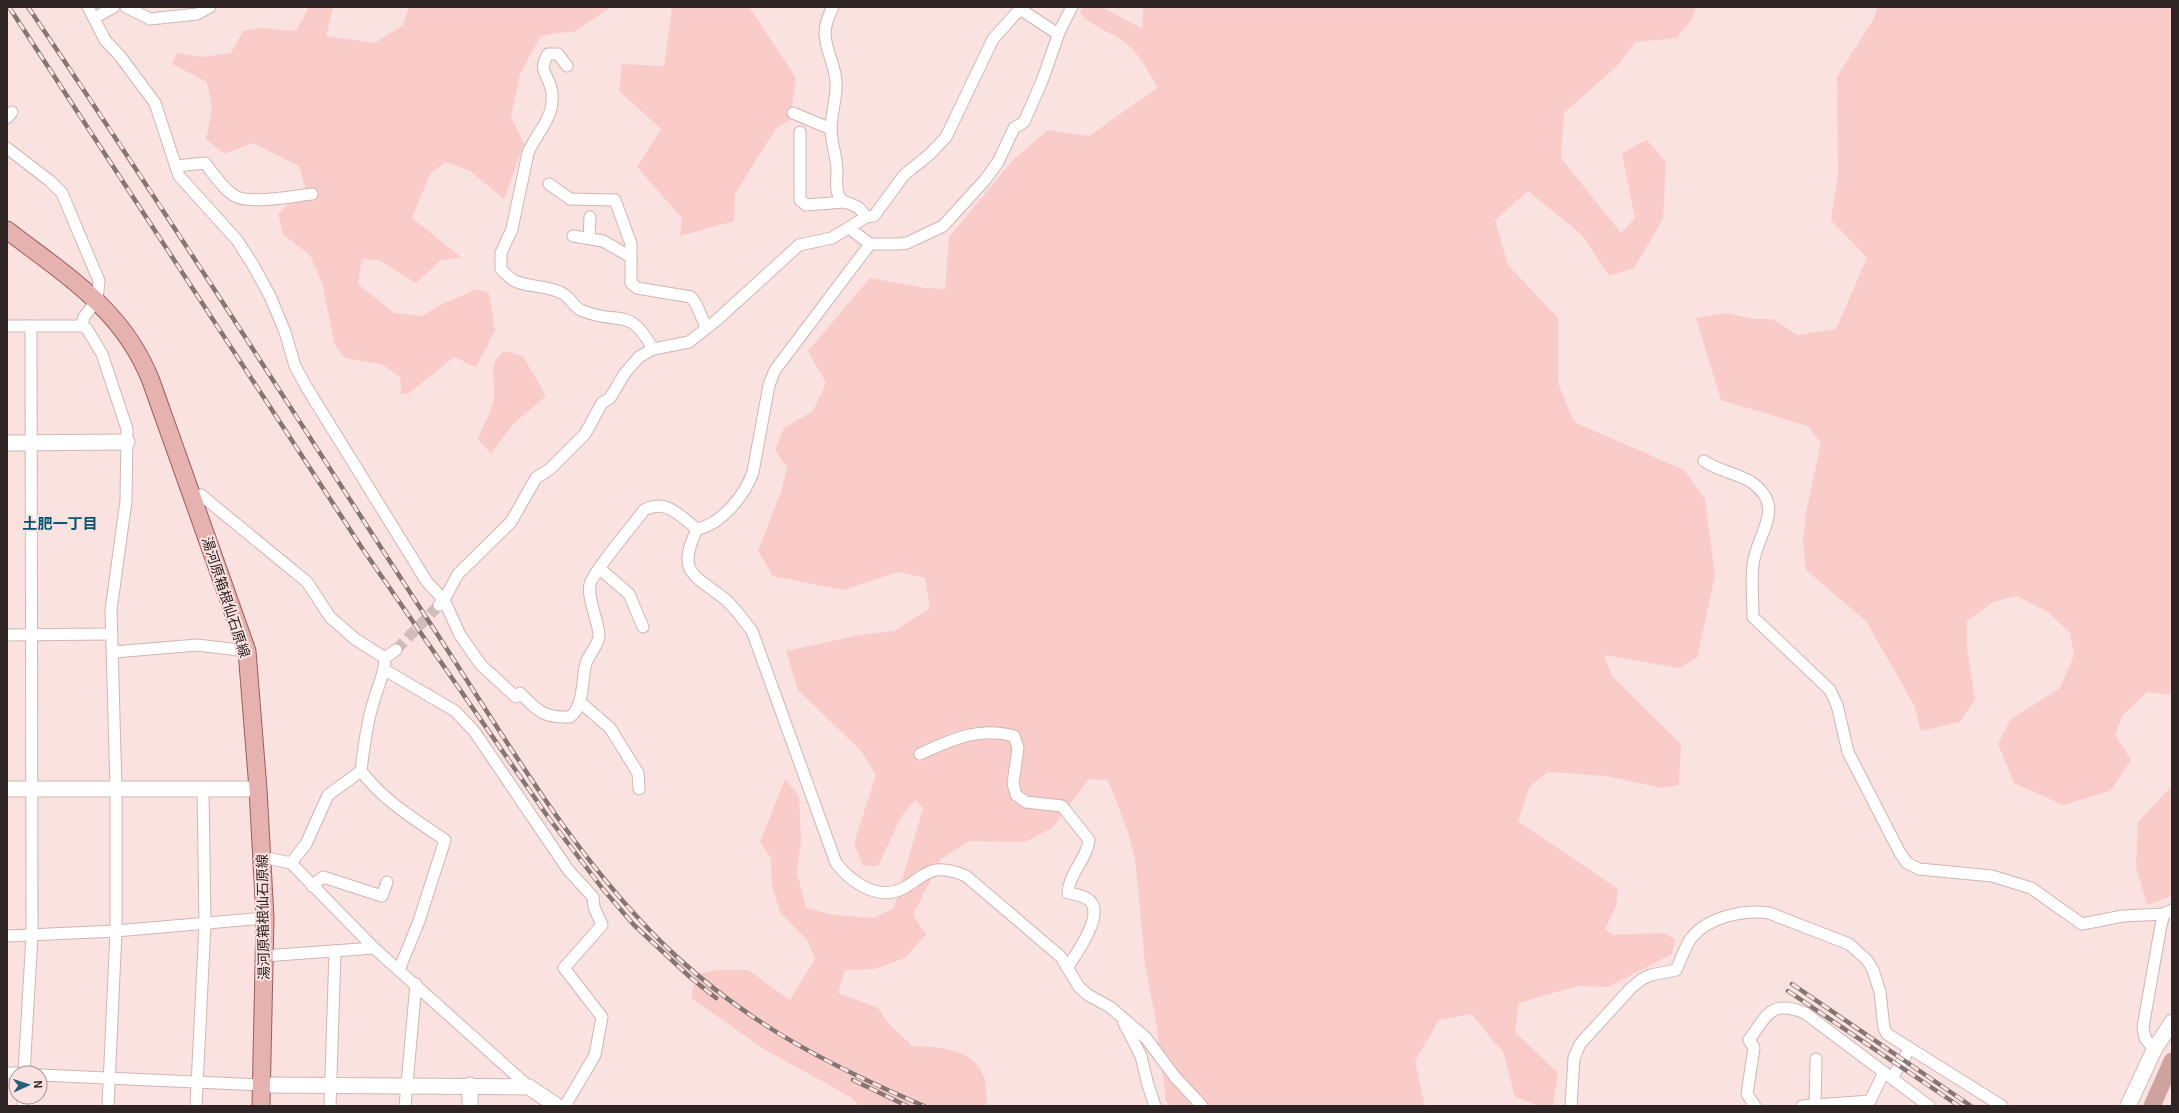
<svg xmlns="http://www.w3.org/2000/svg" width="2179" height="1113" font-family="Georgia,'Noto Sans JP',serif">
<style>
.green{fill:#f9ccc9}
.lines{fill:none;stroke-linecap:round;stroke-linejoin:round}
.river{stroke:#cea39f;stroke-width:17}
.street-tunnel{stroke:#d1bcba;stroke-width:11;stroke-dasharray:11 5.5;stroke-linecap:butt}
.street-casing{stroke:#ceb6b4;stroke-width:13}
.secondary-casing{stroke:#ceb6b4;stroke-width:17}
.primary-casing{stroke:#995f5c;stroke-width:19}
.street{stroke:#fff;stroke-width:11}
.secondary{stroke:#fff;stroke-width:15}
.primary{stroke:#e5b2af;stroke-width:17}
.rail-casing{stroke:#857674;stroke-width:4.5}
.rail{stroke:#fae2e0;stroke-width:3;stroke-dasharray:9;stroke-linecap:butt}
.labels{text-anchor:middle;stroke-width:4;stroke-linejoin:round;paint-order:stroke}
.street-label{font-size:14px;fill:#2d2423;stroke:#fae2e0}
.neighbourhood-label{font-size:15px;font-weight:bold;fill:#02536d;stroke:#fae2e0}
</style>
<rect width="100%" height="100%" fill="#fae2e0"/>
<g class="green">
<polygon points="309,7 333,7 326,36 375,43 403,25 409,7 611,7 574,32 556,33 540,37 520,74 511,116 524,144 504,199 470,171 445,162 430,174 412,218 461,257 441,260 416,283 379,260 362,259 358,284 394,313 422,316 440,305 477,289 489,293 495,330 476,367 454,357 408,394 401,394 400,377 383,365 345,358 335,345 322,283 310,255 283,235 278,214 305,187 299,166 253,143 224,154 206,139 212,109 207,82 172,64 177,53 202,57 231,53 243,31 262,28 296,31"/>
<polygon points="672,7 749,7 796,78 790,120 776,128 735,194 734,221 680,236 682,218 637,167 661,129 619,91 622,64 664,66"/>
<path d="M 1082,7 L 1101,7 L 1142,28 L 1143,7 L 1696,7 L 1692,19 L 1677,38 L 1635,42 L 1617,66 L 1564,113 L 1561,158 L 1621,233 L 1635,218 L 1622,153 L 1647,140 L 1666,162 L 1663,219 L 1634,268 L 1609,276 L 1582,235 L 1528,191 L 1495,220 L 1508,265 L 1558,318 L 1558,383 L 1574,422 L 1684,470 L 1705,499 L 1715,576 L 1697,658 L 1679,668 L 1604,655 L 1612,676 L 1681,744 L 1679,785 L 1662,788 L 1606,776 L 1548,772 L 1530,786 L 1518,821 L 1618,889 L 1616,906 L 1605,929 L 1613,935 L 1663,933 L 1675,939 L 1672,954 L 1608,987 L 1577,986 L 1519,1003 L 1515,1032 L 1558,1073 L 1553,1106 L 1540,1106 L 1515,1097 L 1503,1051 L 1493,1041 L 1472,1014 L 1439,1020 L 1415,1061 L 1425,1106 L 1170,1106 L 1166,1101 L 1156,1022 L 1145,963 L 1135,858 L 1128,832 L 1108,780 L 1089,779 L 1052,828 L 1025,842 L 970,841 L 941,859 L 913,915 L 926,934 L 905,958 L 875,969 L 845,970 L 838,993 L 878,1008 L 887,1022 L 912,1046 C 937,1047 972,1047 983,1075 C 987,1083 986,1097 987,1106 L 859,1106 L 852,1098 L 764,1049 L 691,998 L 696,974 L 716,970 L 748,970 L 790,1000 L 815,959 L 808,941 L 780,912 L 772,886 L 771,858 L 760,842 L 785,779 L 799,796 L 801,841 L 797,872 L 806,908 L 835,915 L 874,918 L 894,908 L 923,808 L 915,800 L 901,817 L 878,866 L 863,866 L 854,843 L 876,775 L 861,751 L 798,690 L 786,651 L 860,635 L 894,631 L 930,608 L 925,578 L 898,572 L 843,590 L 773,576 L 758,551 L 782,489 L 787,468 L 775,450 L 784,428 L 813,411 L 826,383 L 808,351 L 870,278 L 925,288 L 945,289 L 949,237 L 1013,160 L 1048,130 L 1089,136 L 1157,88 C 1149,70 1137,50 1120,39 C 1106,30 1090,26 1080,12 Z"/>
<polygon points="1877,7 2172,7 2172,695 2147,692 2122,716 2115,735 2131,760 2110,791 2063,805 2014,783 1998,744 2010,720 2060,688 2074,655 2070,633 2048,612 2017,596 1993,602 1967,621 1967,649 1975,699 1960,722 1921,731 1914,705 1866,621 1806,570 1803,542 1806,513 1821,443 1808,426 1721,400 1696,318 1726,313 1753,319 1773,319 1797,335 1836,329 1867,258 1831,220 1838,174 1837,77 1874,18"/>
<path d="M 504,351 L 523,356 L 546,396 L 513,424 L 491,454 L 478,439 C 483,426 492,411 494,398 C 496,381 487,363 504,351 Z"/>
<polygon points="2172,786 2172,896 2147,905 2136,867 2138,822"/>
</g>
<g class="lines">
<polyline class="river" points="2152,1106 2172,1061"/>
<polyline class="street-tunnel" points="396,650 439,605"/>
<defs>
<g id="street">
<path d="M 88,7 L 105,40 L 120,56 L 155,103 L 179,176 L 237,240 L 253,265 L 270,296 L 285,332 L 295,366 L 307,388 L 427,582 L 444,600 L 460,635 L 481,665 L 516,697 L 520,693 C 538,711 543,718 570,717 C 585,705 581,681 586,663 C 589,654 599,645 599,635 C 598,620 587,598 590,584 C 593,572 634,524 644,510 C 666,498 680,516 697,529 C 722,524 745,495 753,472 L 769,385 L 775,370 L 870,244"/>
<polyline points="126,7 150,19 197,14 210,7"/>
<path d="M 833,7 C 829,15 825,23 825,33 C 825,50 836,66 836,83 C 837,99 831,113 831,129 C 831,143 837,157 837,171 C 837,180 835,191 840,198 C 845,206 856,200 866,217"/>
<polyline points="1020,9 1058,34"/>
<polyline points="94,18 114,7"/>
<path d="M 567,66 L 558,54 L 548,54 C 538,71 547,72 551,88 C 553,93 552,104 551,109 C 547,125 534,138 528,153 L 512,229 L 501,253 L 501,269 C 505,273 510,279 515,281 C 530,288 550,285 565,295 C 572,300 574,308 583,311 C 620,326 629,305 653,349"/>
<polyline points="793,113 831,129"/>
<polyline points="7,118 12,112"/>
<polyline points="800,132 800,200 806,205 844,202"/>
<polyline points="7,148 50,181 62,193 99,281 97,300 84,317 82,326"/>
<path d="M 176,166 L 205,163 C 213,173 225,192 237,197 C 254,204 294,196 312,194"/>
<polyline points="549,184 570,199 615,200 631,244 631,283 637,288 691,297 696,304 706,327"/>
<polyline points="849,228 870,244 899,244 907,243 943,226 985,180 998,162 1014,128 1024,122 1042,81 1060,30 1072,7"/>
<polyline points="573,236 603,241 631,257"/>
<polyline points="589,238 590,217"/>
<polyline points="7,326 82,326 87,329 102,354 127,429 126,501 111,610 116,789 116,931 108,1106"/>
<path d="M 1704,461 C 1718,471 1737,473 1751,482 C 1788,507 1756,534 1753,565 C 1751,582 1753,600 1753,617 L 1830,690 L 1837,705 L 1848,752 L 1900,853 L 1907,863 L 1919,869 L 1992,876 L 2031,888 L 2082,924 L 2123,916 L 2164,914"/>
<polyline points="201,495 307,582 330,617 355,639 385,658"/>
<path d="M 697,529 C 678,570 690,573 721,596 C 734,605 742,619 752,631 L 836,863 C 850,881 877,901 902,889 C 913,884 923,872 936,870 C 946,869 957,872 966,876 L 1061,957 L 1079,987 L 1088,995 L 1110,1007 L 1146,1038 L 1175,1077 L 1202,1106"/>
<polyline points="600,569 629,594 643,627"/>
<polyline points="439,605 444,600 458,574 511,522 536,478 550,469 585,434 602,403 610,398 625,373 639,357 653,349 689,342 718,319 799,245 832,238 866,217 874,216 904,175 930,154 946,137 993,39 1020,9 1019,7"/>
<polyline points="7,635 112,634"/>
<polyline points="114,652 197,645 247,651"/>
<path d="M 385,658 C 385,673 379,683 375,697 C 367,721 364,746 361,771 C 384,801 414,819 445,840 L 419,921 L 399,970"/>
<polyline points="385,658 396,650"/>
<polyline points="385,670 455,711 474,731 569,871 593,897 594,907 602,925 564,968 602,1017 595,1055 565,1106"/>
<polyline points="580,702 610,728 638,773 639,789"/>
<path d="M 920,754 C 951,740 979,726 1014,736 L 1018,748 L 1013,783 L 1016,795 L 1026,802 L 1062,806 L 1089,840 C 1087,859 1069,873 1068,893 C 1074,894 1081,895 1086,898 C 1109,910 1076,954 1067,968"/>
<polyline points="262,857 291,863 374,948 529,1087"/>
<polyline points="291,863 306,844 328,795 361,771"/>
<polyline points="312,886 323,877 382,896 387,882"/>
<polyline points="7,936 116,931 265,918"/>
<polyline points="264,956 374,948"/>
<polyline points="1124,1023 1141,1056 1148,1085 1155,1106"/>
<polyline points="2154,1050 2145,1038 2143,1027 2161,925 2164,914 2172,910"/>
<polyline points="7,1073 16,1073"/>
<polyline points="24,1073 32,935 31,326"/>
<polyline points="40,1075 262,1085"/>
<polyline points="1892,1078 1910,1048"/>
<polyline points="1815,1104 1816,1059"/>
<polyline points="23,1106 23,1097"/>
<polyline points="196,1106 205,924 203,789"/>
<polyline points="330,1106 335,951"/>
<polyline points="405,1106 416,984"/>
<path d="M 1571,1106 L 1574,1058 L 1580,1044 L 1631,988 L 1642,979 L 1651,975 L 1676,970 C 1681,960 1685,946 1692,937 C 1709,917 1744,909 1769,913 L 1849,944 L 1867,960 L 1873,970 L 1880,992 L 1884,1028 L 1887,1034 L 2002,1106"/>
<path d="M 1755,1106 L 1747,1094 L 1754,1048 L 1749,1040 C 1767,1015 1771,999 1805,1013 L 1929,1106"/>
<polyline points="1802,1106 1870,1101 1884,1072"/>
</g>
<g id="secondary">
<polyline points="7,443 127,442"/>
<polyline points="7,789 258,789"/>
<polyline points="262,1085 529,1087 557,1106"/>
<polyline points="470,1085 470,1106"/>
<polyline points="2128,1106 2154,1050 2172,1022"/>
</g>
<path id="primary" d="M 7,230 C 65,275 123,309 151,381 L 247,651 L 258,789 L 265,918 L 261,1106"/>
</defs>
<use href="#street" class="street-casing"/>
<use href="#secondary" class="secondary-casing"/>
<use href="#primary" class="primary-casing"/>
<use href="#street" class="street"/>
<use href="#secondary" class="secondary"/>
<use href="#primary" class="primary"/>
<defs>
<g id="rail">
<polyline points="9,7 362,548 548,817 602,888 634,925 691,978 716,998"/>
<path d="M 28,7 C 165,209 295,416 428,620 C 503,734 576,864 677,957 C 752,1026 831,1066 924,1106"/>
<polyline points="1792,984 1971,1106"/>
<polyline points="1788,991 1959,1106"/>
<polyline points="853,1080 907,1106"/>
</g>
</defs>
<use href="#rail" class="rail-casing"/>
<use href="#rail" class="rail"/>
</g>
<g class="labels">
<g class="street-label">
<text transform="translate(226 597) rotate(72)" y="5">湯河原箱根仙石原線</text>
<text transform="translate(263 917) rotate(-91)" y="5">湯河原箱根仙石原線</text>
</g>
<g class="neighbourhood-label">
<text x="60" y="529">土肥一丁目</text>
</g>
</g>
<rect width="2179" height="1113" fill="none" stroke="#2d2423" stroke-width="16"/>
<g transform="translate(28 1085) rotate(87)"><circle r="19" fill="#fae2e0" stroke="#a89694"/>
<path d="M0-3L7 15L0 10L-7 15Z" fill="#245f77"/>
<text y="-6" font-size="11" font-weight="bold" text-anchor="middle" fill="#2d2423">N</text>
</g>
</svg>
